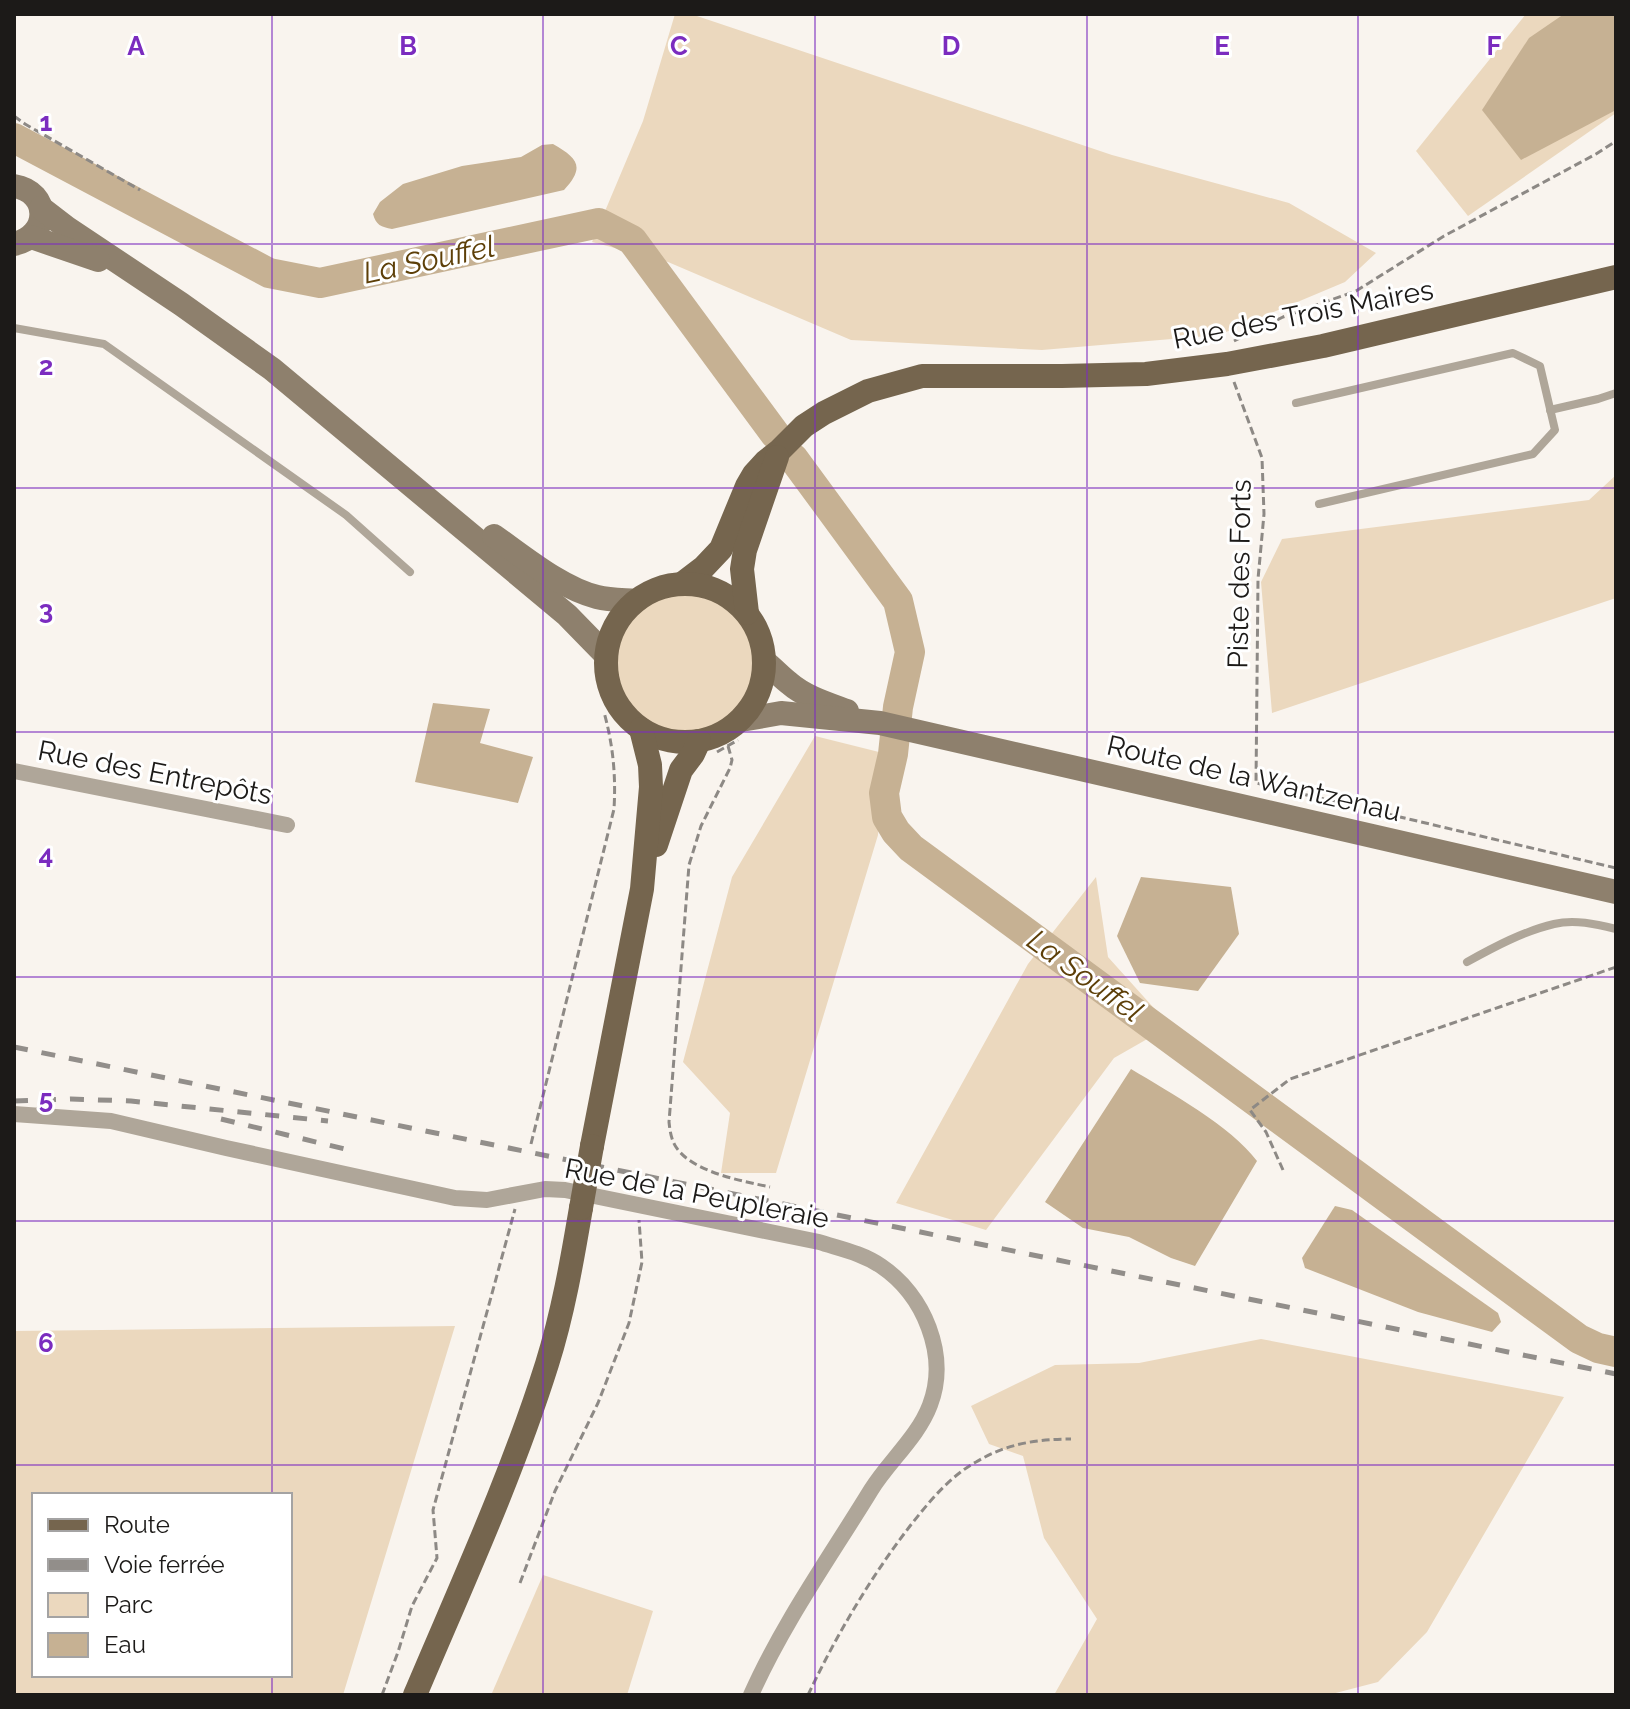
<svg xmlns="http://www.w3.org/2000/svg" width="1630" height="1709" font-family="Raleway,sans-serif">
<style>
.green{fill:#ebd8be;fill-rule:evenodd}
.water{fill:#c6b193}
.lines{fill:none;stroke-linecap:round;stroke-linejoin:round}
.river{stroke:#c6b193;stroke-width:30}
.path{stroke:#8d8985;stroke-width:3;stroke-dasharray:8 4;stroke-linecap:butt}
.service{stroke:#afa699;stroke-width:8}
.minor{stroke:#afa699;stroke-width:16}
.secondary{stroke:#8e806d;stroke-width:24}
.primary{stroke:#75654e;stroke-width:24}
.rail{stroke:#928e8a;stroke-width:5;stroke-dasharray:14 14;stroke-linecap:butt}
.primary-bridge{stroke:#75654e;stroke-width:24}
.grid{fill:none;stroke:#7b2cbf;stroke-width:2;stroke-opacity:0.55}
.labels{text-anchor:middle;stroke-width:6;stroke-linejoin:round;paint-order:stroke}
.street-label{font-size:28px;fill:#1c1a18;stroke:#fff}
.water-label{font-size:30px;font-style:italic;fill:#5d3f08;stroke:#fff}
.grid-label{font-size:26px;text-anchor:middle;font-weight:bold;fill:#7b2cbf;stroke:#fff;stroke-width:6;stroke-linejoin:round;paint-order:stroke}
</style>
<rect width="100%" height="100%" fill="#f9f4ee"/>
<g class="green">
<polygon points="675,14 691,14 1112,155 1289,203 1376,253 1345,282 1219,335 1042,350 851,340 668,262 592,242 643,121"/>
<polygon points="1526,14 1616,14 1616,113 1468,216 1416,151"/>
<polygon points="1616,475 1616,598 1272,713 1261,582 1282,539 1589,500"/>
<circle cx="686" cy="663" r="71"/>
<polygon points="815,736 883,753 878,835 776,1173 721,1173 730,1113 683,1062 732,877"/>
<polygon points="1096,877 1108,957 1170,1026 1114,1058 986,1230 896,1203 1028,964"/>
<path d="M 455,1326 L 343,1695 L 14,1695 L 14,1331 ZM 290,1495 L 290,1675 L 34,1675 L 34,1495 Z"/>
<polygon points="1261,1339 1564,1397 1427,1632 1378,1682 1328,1695 1054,1695 1097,1619 1044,1538 1023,1456 989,1444 971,1406 1055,1365 1139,1363"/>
<polygon points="543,1575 653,1611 627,1695 502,1695 492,1693"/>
</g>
<g class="water">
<polygon points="1564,14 1616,14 1616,110 1521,160 1482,110 1529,38"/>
<path d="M 553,144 C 577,158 586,166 564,190 L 392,229 C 381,227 376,225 373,214 L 380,202 L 403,184 L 462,166 L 521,157 L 542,145 Z"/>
<polygon points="433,703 490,709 480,743 533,757 518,803 415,782"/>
<polygon points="1141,877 1231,887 1239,934 1198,991 1140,983 1117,936"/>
<path d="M 1131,1069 C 1169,1092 1231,1126 1257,1161 L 1195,1266 L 1171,1258 L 1129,1237 L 1083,1228 L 1045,1202 Z"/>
<polygon points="1335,1206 1352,1210 1498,1313 1501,1322 1492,1332 1418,1312 1305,1268 1302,1258"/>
</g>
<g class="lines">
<g class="river">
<polyline points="14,138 269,273 320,283 599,223 632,240 775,434"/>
<polyline points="793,458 898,601 910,652 898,707 893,754 884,793 887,817 896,832 911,848 1579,1339 1598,1348 1616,1352"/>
</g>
<g class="path">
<polyline points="14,116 25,124 140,190"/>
<polyline points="1234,341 1283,317 1356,291 1444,236 1596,154 1616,141"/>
<polyline points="1234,382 1262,458 1264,514 1258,579 1256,783 1616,868"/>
<path d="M 728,746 L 732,760 L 730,768 L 701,826 L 689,865 L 669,1122 C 670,1131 671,1139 676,1147 C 692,1172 742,1181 770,1187"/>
<polyline points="717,752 738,740"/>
<path d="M 531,1144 L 614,809 C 616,775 613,745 604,712"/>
<polyline points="1283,1170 1266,1132 1250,1110 1290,1079 1616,967"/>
<polyline points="520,1583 555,1491 598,1403 629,1323 642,1262 639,1220"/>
<polyline points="382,1695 398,1652 412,1606 437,1558 433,1510 515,1209"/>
<path d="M 808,1695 C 836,1636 870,1578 910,1526 C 929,1502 949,1477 976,1462 C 1006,1444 1036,1439 1071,1439"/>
</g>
<g class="service">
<polyline points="14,328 104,344 346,515 410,572"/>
<polyline points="1296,403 1513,353 1540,366 1555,430 1533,454 1319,504"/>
<polyline points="1550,410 1598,399 1616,393"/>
<path d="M 1467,962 C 1494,947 1524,931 1554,924 C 1574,919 1596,924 1616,929"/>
</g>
<g class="minor">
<polyline points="14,771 287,825"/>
<path d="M 14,1114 L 111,1121 L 226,1148 L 455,1198 L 487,1200 L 545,1189 L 565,1190 L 819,1242 C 841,1249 862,1253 881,1266 C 924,1295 949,1355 930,1405 C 918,1437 889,1461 871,1490 C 830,1557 783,1623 751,1695"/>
</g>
<g class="secondary">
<path d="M 14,186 C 51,192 50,236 14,244"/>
<polyline points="41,208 67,228 181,304 272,369 567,615 606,655"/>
<polyline points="31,237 98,260"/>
<path d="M 494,536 C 524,557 561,588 597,597 C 610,600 623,600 635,601"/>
<path d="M 765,662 C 774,669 780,676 789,683 C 805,697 828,704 847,711"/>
<polyline points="741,720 781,713 880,723 1616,892"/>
</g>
<g class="primary">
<polyline points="683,583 704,567 721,549 747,486 754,474 765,462 779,451 804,426 824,413 868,391 922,376 1062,376 1146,374 1227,364 1323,346 1616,277"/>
<circle cx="685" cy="663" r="79"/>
<polyline points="747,613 742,569 745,550 777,457"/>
<polyline points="656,845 681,770 693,754 699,741"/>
<polyline points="592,1146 642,889 651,787 650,765 641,729"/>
<path d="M 415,1695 C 461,1586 511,1478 547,1364 C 563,1313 572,1261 581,1208"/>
</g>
<g class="rail">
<polyline points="14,1047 1616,1374"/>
<polyline points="14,1101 71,1099 131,1101 328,1121"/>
<polyline points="221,1119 353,1151"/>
</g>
<polyline class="primary-bridge" points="581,1208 592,1146"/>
</g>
<path class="grid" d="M 272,14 L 272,1495M 543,14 L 543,1695M 815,14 L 815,1695M 1087,14 L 1087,1695M 1358,14 L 1358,1695M 14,244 L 1616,244M 14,488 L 1616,488M 14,732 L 1616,732M 14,977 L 1616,977M 14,1221 L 1616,1221M 14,1465 L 1616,1465M 272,1675 L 272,1695"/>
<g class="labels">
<g class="street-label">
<text transform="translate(1303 314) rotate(-11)" y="10">Rue des Trois Maires</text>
<text transform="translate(1239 574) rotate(-89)" y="10">Piste des Forts</text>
<text transform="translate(155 772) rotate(11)" y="10">Rue des Entrepôts</text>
<text transform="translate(1254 778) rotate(13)" y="10">Route de la Wantzenau</text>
<text transform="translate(697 1193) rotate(11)" y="10">Rue de la Peupleraie</text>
</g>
<g class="water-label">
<text transform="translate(429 260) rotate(-12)" y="10">La Souffel</text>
<text transform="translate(1085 976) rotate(36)" y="10">La Souffel</text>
</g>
</g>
<g class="grid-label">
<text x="136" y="55">A</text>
<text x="408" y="55">B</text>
<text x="679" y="55">C</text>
<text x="951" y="55">D</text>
<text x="1222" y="55">E</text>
<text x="1494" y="55">F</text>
<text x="46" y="131">1</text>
<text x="46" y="375">2</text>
<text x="46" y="619">3</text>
<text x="46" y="864">4</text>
<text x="46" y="1108">5</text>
<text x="46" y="1352">6</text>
</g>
<rect width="1630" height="1709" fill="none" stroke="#1c1a18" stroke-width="32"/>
<rect x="32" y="1493" width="260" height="184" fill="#ffffff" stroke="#a4a3a3" stroke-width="2"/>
<rect x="48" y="1519" width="40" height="12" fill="#75654e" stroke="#a4a3a3" stroke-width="2"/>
<text x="104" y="1533" font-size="24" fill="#1c1a18">Route</text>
<rect x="48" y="1559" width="40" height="12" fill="#928e8a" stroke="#a4a3a3" stroke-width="2"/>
<text x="104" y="1573" font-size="24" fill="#1c1a18">Voie ferrée</text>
<rect x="48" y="1593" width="40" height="24" fill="#ebd8be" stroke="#a4a3a3" stroke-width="2"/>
<text x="104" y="1613" font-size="24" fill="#1c1a18">Parc</text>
<rect x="48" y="1633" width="40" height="24" fill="#c6b193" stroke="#a4a3a3" stroke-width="2"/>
<text x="104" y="1653" font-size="24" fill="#1c1a18">Eau</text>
</svg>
